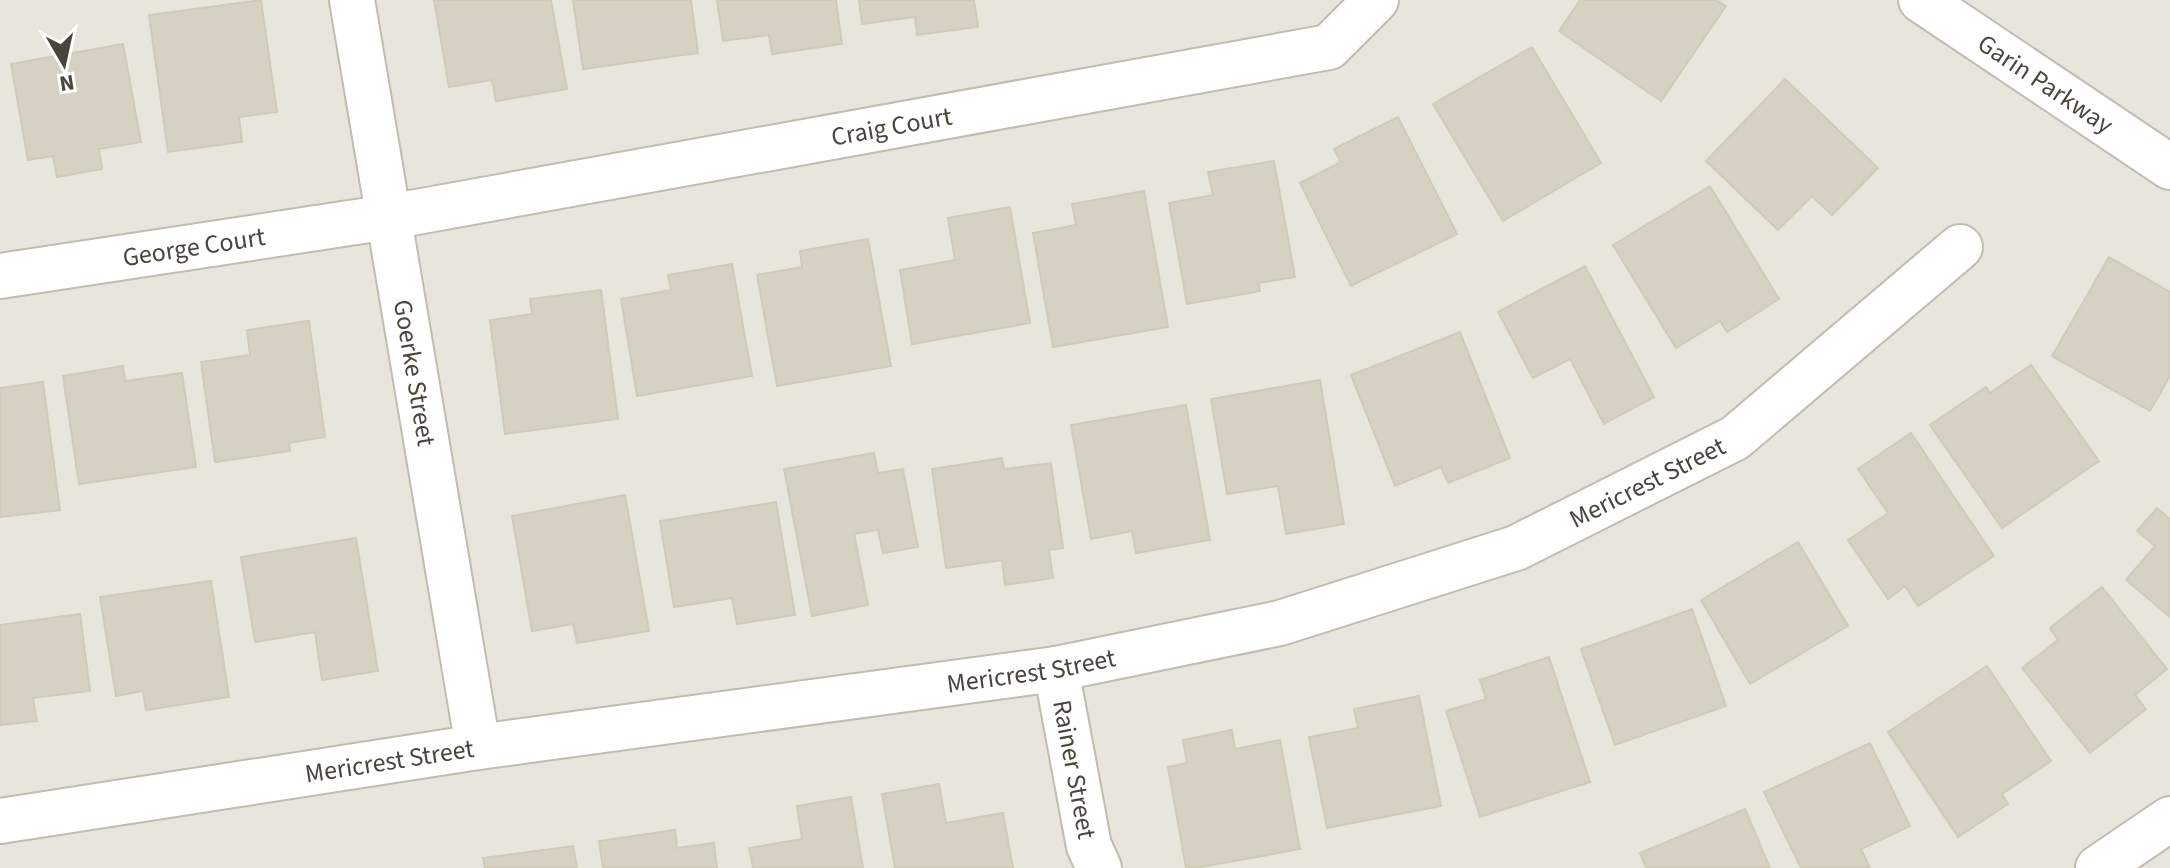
<svg xmlns="http://www.w3.org/2000/svg" width="2170" height="868" font-family="'Source Sans 3',sans-serif">
<style>
.residential{fill:#e8e6dc}
.building{fill:#d6d1c3;stroke:#d0cab7;stroke-width:2}
.lines{fill:none;stroke-linecap:round;stroke-linejoin:round}
.minor-casing{stroke:#c0bcb0;stroke-width:48}
.tertiary-casing{stroke:#c0bcb0;stroke-width:48}
.minor{stroke:#fff;stroke-width:44}
.tertiary{stroke:#fff;stroke-width:44}
.labels{text-anchor:middle;stroke-width:6;stroke-linejoin:round;paint-order:stroke}
.street-label{font-size:26px;fill:#49453b;stroke:#fff}
</style>
<rect width="100%" height="100%" fill="#f5f4ed"/>
<rect class="residential" x="0" y="0" width="2170" height="868"/>
<g class="building">
<polygon points="261,0 277,112 239,117 242,142 168,152 149,15"/>
<polygon points="434,0 551,0 567,89 496,101 492,80 449,87"/>
<polygon points="573,0 691,0 698,53 583,69"/>
<polygon points="717,0 836,0 842,44 772,54 769,35 723,41"/>
<polygon points="859,0 974,0 978,27 917,35 915,17 862,24"/>
<polygon points="1580,0 1716,0 1726,6 1661,101 1559,31"/>
<polygon points="123,44 141,142 99,149 102,169 57,177 53,156 28,160 11,64"/>
<polygon points="1532,47 1601,163 1503,221 1433,104"/>
<polygon points="1785,79 1878,168 1832,215 1812,196 1778,230 1706,161"/>
<polygon points="1398,117 1457,234 1351,286 1300,183 1341,162 1334,149"/>
<polygon points="1274,161 1295,277 1259,283 1260,291 1187,304 1169,203 1213,195 1208,172"/>
<polygon points="1710,186 1779,299 1727,332 1720,321 1676,348 1613,245"/>
<polygon points="1144,191 1168,327 1053,347 1033,233 1076,225 1072,204"/>
<polygon points="1010,207 1030,323 912,344 900,270 955,260 948,218"/>
<polygon points="868,239 891,366 777,386 757,275 802,267 800,251"/>
<polygon points="2109,257 2170,292 2170,376 2150,411 2052,356"/>
<polygon points="732,264 752,376 637,396 621,299 671,290 668,275"/>
<polygon points="1585,266 1654,397 1604,424 1570,359 1533,378 1498,312"/>
<polygon points="601,290 618,419 505,434 490,320 532,314 530,299"/>
<polygon points="309,321 325,437 289,443 290,451 215,462 201,362 250,355 247,330"/>
<polygon points="1460,332 1510,458 1448,483 1441,467 1395,486 1351,375"/>
<polygon points="2031,365 2099,461 2002,528 1930,425 1986,387 1990,393"/>
<polygon points="123,366 125,381 182,373 196,467 79,484 63,376"/>
<polygon points="1320,380 1344,524 1286,534 1278,486 1227,494 1211,399"/>
<polygon points="43,382 60,510 0,517 0,388"/>
<polygon points="1186,405 1210,540 1136,553 1132,531 1091,539 1071,425"/>
<polygon points="1911,433 1994,556 1918,606 1905,586 1888,599 1848,540 1888,513 1858,469"/>
<polygon points="874,453 878,473 903,469 918,547 883,553 878,530 854,534 868,605 812,616 784,469"/>
<polygon points="1002,458 1004,469 1051,463 1063,548 1049,550 1053,578 1005,585 1002,560 946,568 932,469"/>
<polygon points="625,495 649,631 577,643 573,624 532,631 512,516"/>
<polygon points="776,502 795,615 737,624 732,598 674,607 660,521"/>
<polygon points="2157,508 2170,519 2170,617 2126,580 2155,546 2137,531"/>
<polygon points="356,538 378,671 322,680 315,632 255,642 241,557"/>
<polygon points="1798,542 1848,626 1750,684 1701,600"/>
<polygon points="211,581 229,697 146,710 143,691 116,696 100,597"/>
<polygon points="2102,587 2167,669 2135,695 2146,709 2090,753 2022,668 2058,640 2050,628"/>
<polygon points="1692,609 1726,706 1615,745 1581,649"/>
<polygon points="80,614 90,691 33,698 37,721 0,725 0,625"/>
<polygon points="1549,657 1590,782 1480,817 1446,711 1486,699 1480,680"/>
<polygon points="1987,666 2051,761 2002,794 2008,804 1958,837 1888,732"/>
<polygon points="1419,696 1441,806 1327,828 1309,737 1358,728 1354,709"/>
<polygon points="1232,730 1235,749 1280,740 1300,849 1196,868 1186,868 1168,767 1187,763 1183,740"/>
<polygon points="1870,743 1910,826 1861,849 1870,868 1801,868 1764,792"/>
<polygon points="939,784 946,823 1003,813 1013,868 895,868 882,794"/>
<polygon points="851,797 863,868 753,868 749,848 802,839 797,806"/>
<polygon points="1745,809 1770,868 1646,868 1640,853"/>
<polygon points="675,830 677,848 714,843 717,868 603,868 599,841"/>
<polygon points="573,846 577,868 485,868 483,858"/>
</g>
<g class="lines">
<defs>
<g id="minor">
<path id="s1" d="M 352,0 L 478,747"/>
<path id="s2" d="M 0,276 L 389,217 L 1329,47 L 1376,0"/>
<path id="s3" d="M 1056,669 L 1089,846 L 1099,868"/>
<path id="s4" d="M 0,821 L 478,747 L 1056,669 L 1280,623 L 1516,548 L 1735,438 L 1960,247"/>
<polyline points="2098,868 2170,819"/>
</g>
<g id="tertiary">
<path id="s5" d="M 1921,0 L 2170,167"/>
</g>
</defs>
<use href="#minor" class="minor-casing"/>
<use href="#tertiary" class="tertiary-casing"/>
<use href="#minor" class="minor"/>
<use href="#tertiary" class="tertiary"/>
</g>
<g class="labels">
<g class="street-label">
<text dy="9" stroke="none"><textPath href="#s5" startOffset="150">Garin Parkway</textPath></text>
<text dy="9" stroke="none"><textPath href="#s2" startOffset="904">Craig Court</textPath></text>
<text dy="9" stroke="none"><textPath href="#s2" startOffset="196">George Court</textPath></text>
<text dy="9" stroke="none"><textPath href="#s1" startOffset="378">Goerke Street</textPath></text>
<text dy="9" stroke="none"><textPath href="#s4" startOffset="1690">Mericrest Street</textPath></text>
<text dy="9" stroke="none"><textPath href="#s4" startOffset="1042">Mericrest Street</textPath></text>
<text dy="9" stroke="none"><textPath href="#s4" startOffset="394">Mericrest Street</textPath></text>
<text dy="9" stroke="none"><textPath href="#s3" startOffset="102">Rainer Street</textPath></text>
</g>
</g>
<g transform="translate(64 64) rotate(171)" stroke="#ffffff" stroke-width="6" paint-order="stroke">
<path d="M0-6L14 30L0 20L-14 30Z" fill="#49453b"/>
<text y="-12" font-size="22" font-weight="bold" text-anchor="middle" fill="#49453b">N</text>
</g>
</svg>
